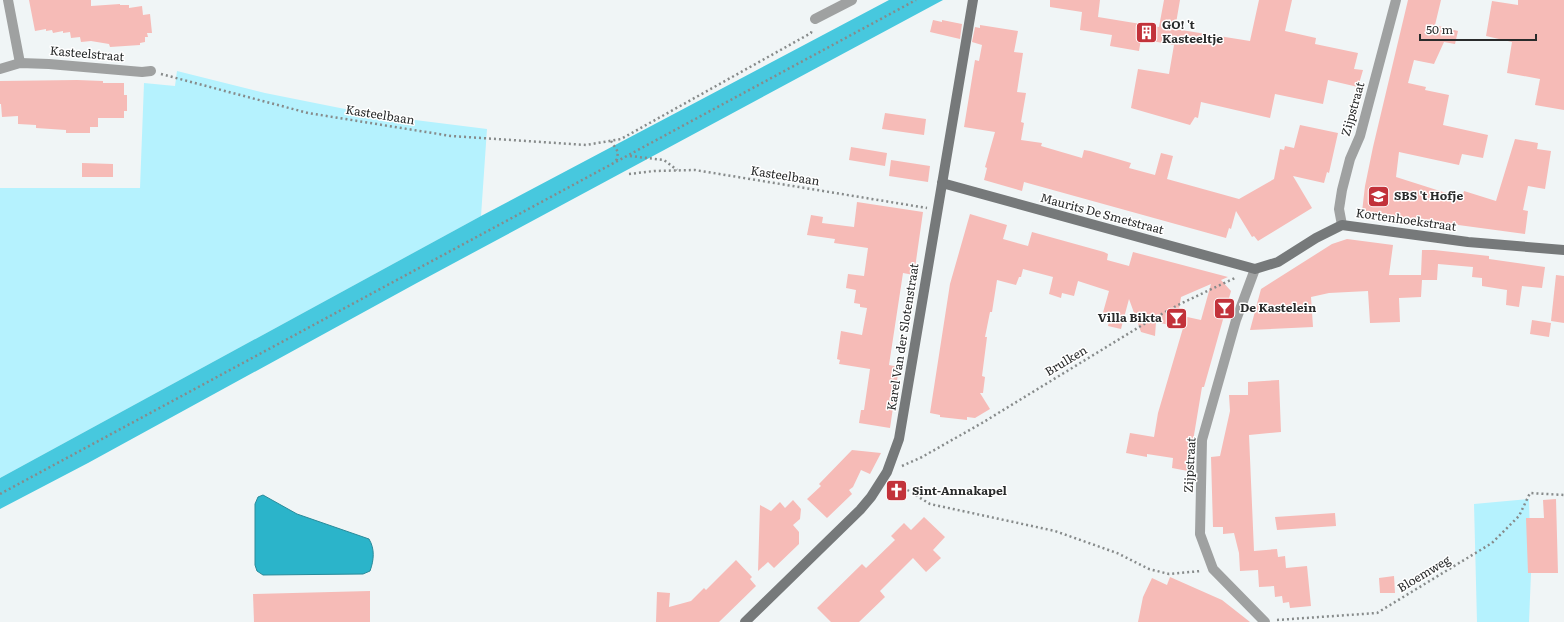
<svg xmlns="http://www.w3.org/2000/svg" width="1564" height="622" font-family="Literata,serif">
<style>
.green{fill:#b5f2fe}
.forest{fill:#47c8de}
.water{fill:#2bb4ca;stroke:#2a8b9a}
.building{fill:#f6bbb7;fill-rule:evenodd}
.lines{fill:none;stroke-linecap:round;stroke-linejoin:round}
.path{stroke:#878b8b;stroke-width:2.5;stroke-dasharray:2 3;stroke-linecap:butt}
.street{stroke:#9fa1a1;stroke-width:10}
.secondary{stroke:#76797a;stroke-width:10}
.labels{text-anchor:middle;stroke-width:3;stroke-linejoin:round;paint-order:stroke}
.poi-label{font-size:12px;font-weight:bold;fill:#292b2b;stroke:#fff;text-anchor:start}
.street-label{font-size:12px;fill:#292b2b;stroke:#fff}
</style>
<rect width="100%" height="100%" fill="#f0f5f6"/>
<g class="green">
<polygon points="177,71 265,93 375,115 487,129 481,216 0,478 0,188 140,188 144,83 175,86"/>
<polygon points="1529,499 1531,573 1529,622 1477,622 1474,504"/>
</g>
<polygon class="forest" points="889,0 943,0 415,284 88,463 0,509 0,478 481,216"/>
<path class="water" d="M 263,495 L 297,514 L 369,539 C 375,549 374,560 370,571 L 363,574 L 263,575 L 257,571 L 255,565 L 255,504 L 258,497 Z"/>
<g class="building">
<polygon points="29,0 91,0 91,6 120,4 120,5 129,5 129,8 142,6 143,15 150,14 152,33 147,33 148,37 145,37 145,42 140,43 140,45 110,47 109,44 91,41 81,42 80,37 71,38 70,32 63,33 63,31 53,33 52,30 46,31 46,29 35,31"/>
<polygon points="1050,0 1100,0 1098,17 1159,27 1164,0 1180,0 1175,29 1250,41 1259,0 1292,0 1285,31 1316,38 1315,44 1358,53 1354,69 1363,70 1358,87 1328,80 1323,104 1275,94 1270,118 1201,102 1198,118 1195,117 1190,125 1131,108 1138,69 1169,74 1174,45 1141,39 1139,51 1110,46 1112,35 1080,30 1082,12 1050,7"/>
<polygon points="1408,0 1441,0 1435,25 1458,31 1455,44 1444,42 1434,64 1414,60 1408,83 1426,87 1425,90 1449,95 1443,125 1488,135 1483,158 1462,154 1459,165 1399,152 1396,177 1462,198 1464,191 1496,201 1515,139 1538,143 1537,149 1551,151 1545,189 1528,186 1523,210 1528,211 1525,234 1362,212 1365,186 1373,147"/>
<polygon points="1518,0 1564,0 1564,110 1535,105 1540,79 1507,73 1512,42 1486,36 1492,1 1518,5"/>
<polygon points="933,20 942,22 942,20 962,24 960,39 930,32"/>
<polygon points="980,25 1018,31 1014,52 1023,53 1017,92 1026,93 1021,122 1024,123 1021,140 1042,143 1041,146 1082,158 1084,150 1090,151 1131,163 1129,168 1155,175 1161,153 1173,156 1167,179 1239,199 1274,179 1280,149 1284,150 1285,146 1294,148 1300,125 1338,133 1329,173 1327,172 1324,183 1293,176 1312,208 1258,241 1254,236 1252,237 1236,211 1231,229 1229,228 1226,238 1024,182 1022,191 984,180 987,168 985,167 995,132 964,127 975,60 979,61 982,45 972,42 975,27 980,28"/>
<polygon points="77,80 103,81 103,83 124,83 124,95 127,95 127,111 124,111 124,118 98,118 98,127 90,127 90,133 66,133 66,130 36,128 36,125 18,124 18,116 2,117 1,104 0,104 0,81"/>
<polygon points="885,113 926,119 924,135 882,129"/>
<polygon points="851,147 887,153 885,166 849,160"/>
<polygon points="891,160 930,166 928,182 889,176"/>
<polygon points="82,163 113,164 113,177 82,177"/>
<polygon points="857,202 923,212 914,275 903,273 889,365 899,367 890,428 859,423 861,410 864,410 870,369 839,364 840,360 837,359 841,331 862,335 867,308 860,307 860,304 854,303 856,290 846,288 848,274 864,276 868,248 834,243 835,239 807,235 811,215 823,217 822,223 854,227"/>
<path d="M 970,214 L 1007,225 L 1003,239 L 1028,246 L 1032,232 L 1104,252 L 1108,254 L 1107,260 L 1129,266 L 1133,252 L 1228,277 L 1221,280 L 1231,291 L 1204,387 L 1202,387 L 1188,471 L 1172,468 L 1173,458 L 1147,454 L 1147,457 L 1126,453 L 1130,433 L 1154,437 L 1158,413 L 1183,328 L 1156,322 L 1155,336 L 1141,332 L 1129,299 L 1121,329 L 1108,326 L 1110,318 L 1102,316 L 1109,291 L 1078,281 L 1074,296 L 1062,293 L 1061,298 L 1049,294 L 1053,277 L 1023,269 L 1021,277 L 1019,277 L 1016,285 L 997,280 L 992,312 L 990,312 L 985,337 L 987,337 L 982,376 L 985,377 L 983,393 L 980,393 L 990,409 L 975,418 L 967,417 L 967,420 L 940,417 L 940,415 L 930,413 L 950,284 ZM 1211,284 L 1201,320 L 1178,315 L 1181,297 Z"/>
<polygon points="1347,239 1393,245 1389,275 1421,275 1422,250 1434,250 1489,256 1489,259 1545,267 1542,288 1522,286 1519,307 1506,305 1507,290 1482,286 1482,278 1472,277 1473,267 1438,264 1437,280 1422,280 1421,297 1399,298 1400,322 1370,323 1368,291 1329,293 1311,297 1313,327 1250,330 1261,289 1332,244"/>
<polygon points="1556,275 1564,276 1564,323 1551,321"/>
<polygon points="1532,320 1551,323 1549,337 1530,334"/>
<polygon points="1279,380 1281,432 1249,435 1254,551 1277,549 1278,557 1285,556 1286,568 1307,566 1311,606 1290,608 1289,602 1283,603 1282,596 1275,597 1274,586 1259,587 1258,570 1240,571 1239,553 1234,533 1223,534 1223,527 1213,527 1211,457 1220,456 1230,411 1229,395 1248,395 1248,382"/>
<polygon points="852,450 881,453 870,474 861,470 853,487 849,490 852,494 827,518 807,499 821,486 819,484"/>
<polygon points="1556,499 1558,573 1528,573 1526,518 1544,518 1543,500"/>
<polygon points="793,500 801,509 800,519 793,525 799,532 799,544 774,568 768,562 758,571 760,505 771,511 780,502 785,508"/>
<polygon points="1335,513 1336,526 1277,530 1275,517"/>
<polygon points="924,517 945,537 933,550 941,558 926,572 913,558 880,591 885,597 859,622 831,622 817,608 862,564 866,568 895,540 891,536 904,523 911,530"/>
<polygon points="736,560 752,577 750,579 756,586 719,622 656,622 657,592 670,593 669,607 691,601 704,588 706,590"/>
<polygon points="1394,576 1395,593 1380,593 1379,578"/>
<polygon points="1170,577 1222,600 1250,622 1138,622 1143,597 1152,578 1167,585"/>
<polygon points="370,591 370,622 254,622 253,594"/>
</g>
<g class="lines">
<g class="path">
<polyline points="161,74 308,113 451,136 586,145 621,139 811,33 812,29"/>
<polyline points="611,141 618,152 617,159 614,163"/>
<polyline points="630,156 664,160 677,170"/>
<polyline points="629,174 654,171 695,170 927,208"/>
<polyline points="902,466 922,457 982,423 1149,321 1180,304 1237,277"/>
<polyline points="894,483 904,488 930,504 1055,531 1117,553 1149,569 1169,574 1201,571"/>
<polyline points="0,494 916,0"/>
<polyline points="1277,620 1377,613 1492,543 1519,516 1530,493 1564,495"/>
</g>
<g class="street">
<polyline points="8,0 20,63"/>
<polyline points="815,19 852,0"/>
<polyline points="0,69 20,63 49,64 142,72 151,71"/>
<polyline points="1342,225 1339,209 1342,190 1350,159 1360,136 1396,0"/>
<polyline points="1255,269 1236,320 1202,440 1200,534 1213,569 1265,622"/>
</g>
<g class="secondary">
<polyline points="942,183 1255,269 1278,262 1316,238 1342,225 1468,242 1564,250"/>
<polyline points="745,622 860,510 871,497 887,472 899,439 973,0"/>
</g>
</g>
<defs>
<symbol id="building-square" viewBox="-11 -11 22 22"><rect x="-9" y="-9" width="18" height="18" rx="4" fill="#c2323a" stroke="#fff"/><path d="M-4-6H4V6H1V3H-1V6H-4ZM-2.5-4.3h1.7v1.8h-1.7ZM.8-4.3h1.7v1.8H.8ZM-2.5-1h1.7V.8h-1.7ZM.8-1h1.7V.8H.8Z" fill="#fff"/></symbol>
<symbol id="school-square" viewBox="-11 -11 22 22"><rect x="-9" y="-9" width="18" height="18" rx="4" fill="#c2323a" stroke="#fff"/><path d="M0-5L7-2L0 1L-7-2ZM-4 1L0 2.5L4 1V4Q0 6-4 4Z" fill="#fff"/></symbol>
<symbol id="bar-square" viewBox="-11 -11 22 22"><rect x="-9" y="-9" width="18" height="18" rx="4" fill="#c2323a" stroke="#fff"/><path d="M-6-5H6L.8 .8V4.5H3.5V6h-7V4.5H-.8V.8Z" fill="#fff"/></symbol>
<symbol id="church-square" viewBox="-11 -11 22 22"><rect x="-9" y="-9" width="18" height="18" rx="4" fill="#c2323a" stroke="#fff"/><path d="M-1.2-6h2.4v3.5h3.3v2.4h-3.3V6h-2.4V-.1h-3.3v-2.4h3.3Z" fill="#fff"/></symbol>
</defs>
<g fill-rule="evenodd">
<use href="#building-square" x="1134" y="20" width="25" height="25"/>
<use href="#school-square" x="1366" y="184" width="25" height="25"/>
<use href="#bar-square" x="1212" y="296" width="25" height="25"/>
<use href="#bar-square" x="1164" y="306" width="25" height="25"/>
<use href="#church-square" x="884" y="478" width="25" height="25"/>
</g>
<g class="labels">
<g class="poi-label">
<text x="1162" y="29">GO! 't<tspan x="1162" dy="14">Kasteeltje</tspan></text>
<text x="1394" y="200">SBS 't Hofje</text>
<text x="1240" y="312">De Kastelein</text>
<text x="1162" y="322" text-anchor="end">Villa Bikta</text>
<text x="912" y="495">Sint-Annakapel</text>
</g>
<g class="street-label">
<text transform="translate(87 54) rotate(5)" y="4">Kasteelstraat</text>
<text transform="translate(1353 109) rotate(-74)" y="4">Zijpstraat</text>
<text transform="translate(380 115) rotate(9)" y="4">Kasteelbaan</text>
<text transform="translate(785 176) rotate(9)" y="4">Kasteelbaan</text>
<text transform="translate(1102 214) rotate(15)" y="4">Maurits De Smetstraat</text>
<text transform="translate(1406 220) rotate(8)" y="4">Kortenhoekstraat</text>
<text transform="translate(903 337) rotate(-81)" y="4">Karel Van der Slotenstraat</text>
<text transform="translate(1066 361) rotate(-31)" y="4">Brulken</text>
<text transform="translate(1190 465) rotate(-87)" y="4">Zijpstraat</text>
<text transform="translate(1424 574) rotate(-31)" y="4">Bloemweg</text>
</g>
</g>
<path d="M1420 34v6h116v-6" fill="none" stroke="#292b2b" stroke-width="2"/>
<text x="1426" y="34" font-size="12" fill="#292b2b" stroke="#ffffff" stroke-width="3" paint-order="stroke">50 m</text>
</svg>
